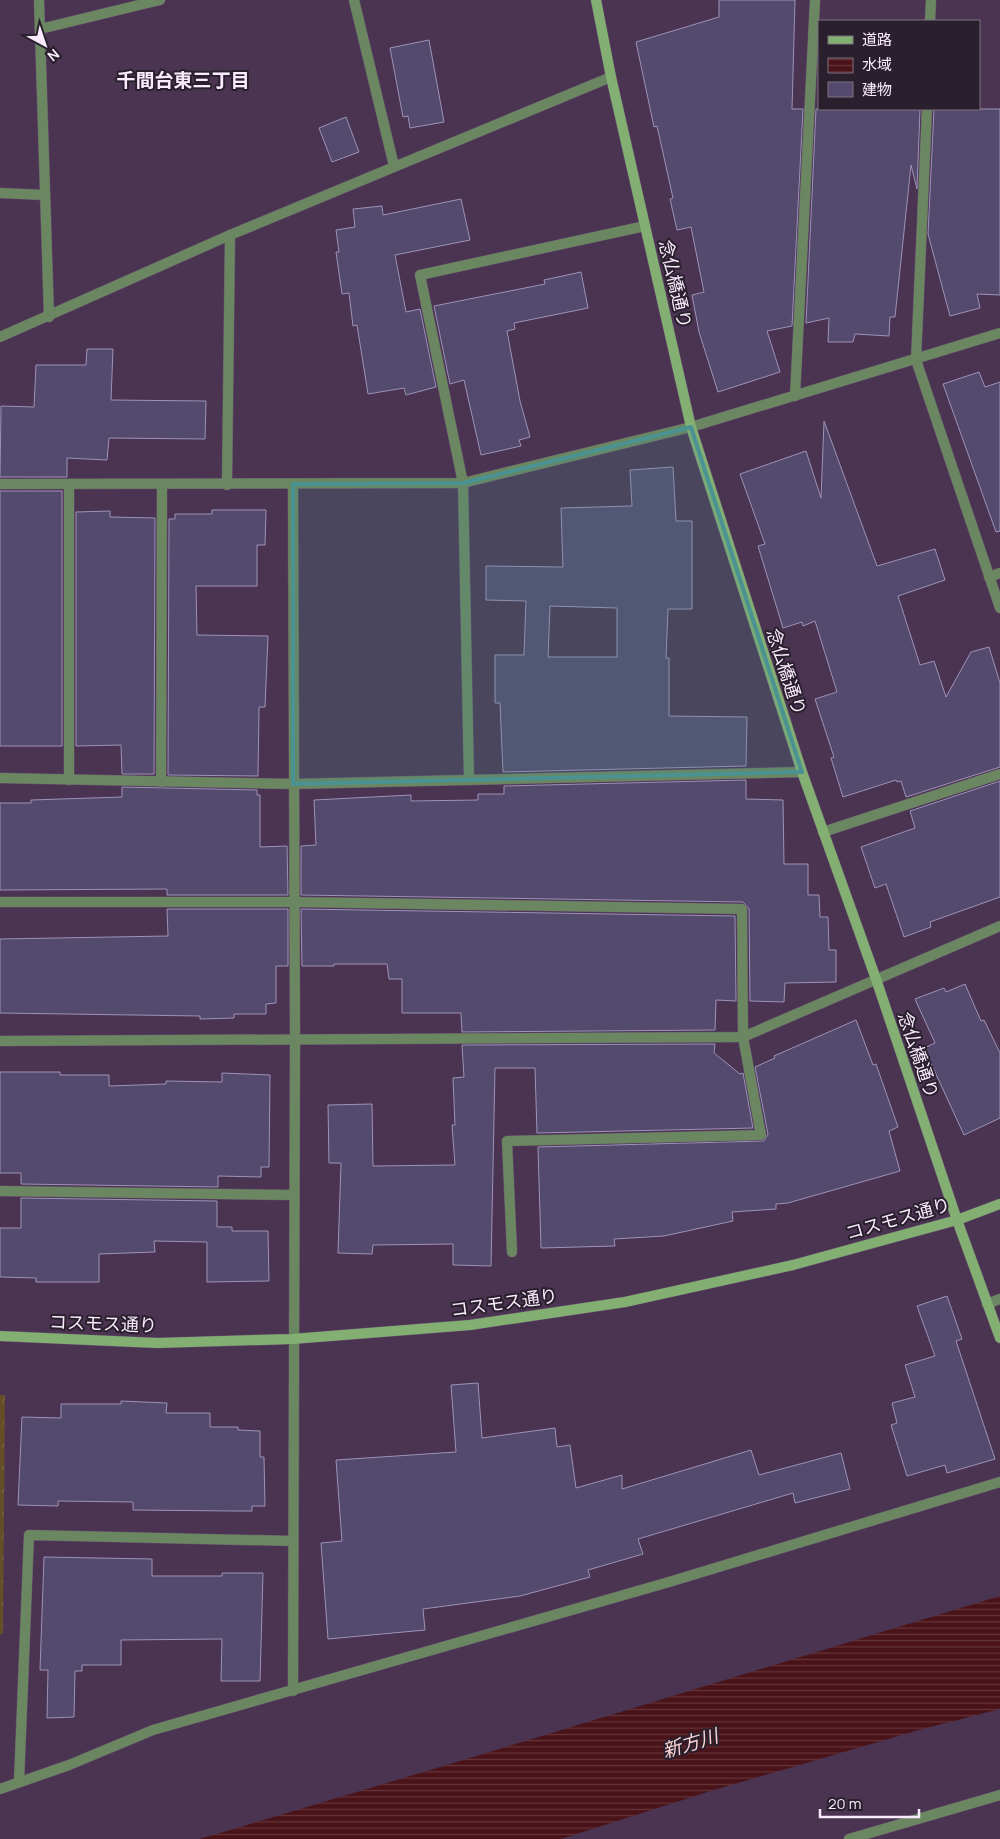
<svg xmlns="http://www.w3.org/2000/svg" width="1000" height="1839" font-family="Manrope,'Noto Sans JP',sans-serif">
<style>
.park{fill:url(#park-crowns)}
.water{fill:url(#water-rules)}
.building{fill:#544a6d;stroke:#9d92b8;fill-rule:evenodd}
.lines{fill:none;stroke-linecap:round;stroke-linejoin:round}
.lane-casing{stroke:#66516d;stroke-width:11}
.street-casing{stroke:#66516d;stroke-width:11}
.secondary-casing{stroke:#66516d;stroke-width:11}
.lane{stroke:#6b8761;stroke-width:10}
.street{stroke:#6b8761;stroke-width:10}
.secondary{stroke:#83af73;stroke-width:10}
.marked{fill:#4a9392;fill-opacity:0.2;stroke:#4a9392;stroke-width:4;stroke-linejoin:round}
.labels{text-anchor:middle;stroke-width:4;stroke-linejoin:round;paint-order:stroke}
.street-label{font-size:18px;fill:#f9ebfd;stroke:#2a202d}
.neighbourhood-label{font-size:19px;font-weight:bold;fill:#f9ebfd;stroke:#2a202d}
.water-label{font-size:19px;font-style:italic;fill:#fcd4d5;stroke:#2a202d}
</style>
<defs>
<pattern id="park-crowns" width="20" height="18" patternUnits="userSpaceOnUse" patternTransform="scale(1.25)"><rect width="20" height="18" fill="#654d28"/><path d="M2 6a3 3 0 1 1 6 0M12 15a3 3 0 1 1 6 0" fill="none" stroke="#7c6748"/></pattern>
<pattern id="water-rules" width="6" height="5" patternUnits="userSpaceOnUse" patternTransform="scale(1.25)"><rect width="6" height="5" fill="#491319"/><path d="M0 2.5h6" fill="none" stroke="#64363b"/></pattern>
</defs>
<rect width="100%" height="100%" fill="#4a3451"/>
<polygon class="park" points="0,1395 5,1395 3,1634 0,1634"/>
<path class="water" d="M 1000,1596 L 1000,1709 L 919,1730 L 714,1790 L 561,1839 L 199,1839 C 467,1760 733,1677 1000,1596 Z"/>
<g class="building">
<polygon points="719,0 795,0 792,109 803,109 792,326 767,331 780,372 718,392 699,332 692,295 704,292 691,227 677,230 670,199 673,198 657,126 654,127 636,42 719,17"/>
<polygon points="429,40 444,122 410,128 408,116 403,117 390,48"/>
<polygon points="816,109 920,109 917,189 911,165 895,317 890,317 889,336 855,334 853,342 828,342 829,318 806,323"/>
<polygon points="934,109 1000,109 1000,295 977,294 980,308 950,316 928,234"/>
<polygon points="346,117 359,152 332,162 319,128"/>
<polygon points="461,199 470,240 395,255 406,312 420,309 436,387 406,395 404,388 368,394 357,325 353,326 349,293 342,294 336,252 339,252 336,230 355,227 353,209 382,206 383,215"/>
<polygon points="581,272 588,308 514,323 515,329 507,331 520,401 530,437 519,440 521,446 481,455 464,380 450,384 434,306 545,284 544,280"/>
<polygon points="87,349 113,349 111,400 206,401 205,439 109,438 107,460 67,458 67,477 0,477 1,406 34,407 36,365 86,365"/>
<polygon points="979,372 985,387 1000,382 1000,531 996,532 943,384"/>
<polygon points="824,421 877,566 935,549 945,580 898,596 920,665 934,661 946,697 971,652 989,647 1000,683 1000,767 906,797 901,781 897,782 896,780 843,797 831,758 834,757 815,699 837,692 815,621 803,626 802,622 783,628 758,546 765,544 740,474 806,451 821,498"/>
<path d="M 673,467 L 676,521 L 692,521 L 692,609 L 668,609 L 666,658 L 669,658 L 669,716 L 747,717 L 746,766 L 503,772 L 500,703 L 495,703 L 495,655 L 524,655 L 526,601 L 486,600 L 486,566 L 563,567 L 561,508 L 632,506 L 630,470 ZM 550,606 L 617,608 L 617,657 L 548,657 Z"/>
<rect x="0" y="491" width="62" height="255"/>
<polygon points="212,510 266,510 265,545 257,545 257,586 196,586 197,635 268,636 265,707 259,707 258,776 168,775 169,519 175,519 175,514 212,514"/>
<polygon points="110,511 110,517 155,518 154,774 122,774 121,745 76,746 76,512"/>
<polygon points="746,780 746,799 783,800 784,864 808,864 808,895 819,895 820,917 828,917 829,950 836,950 836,982 785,983 784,1002 750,1001 749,909 743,902 301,895 301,846 316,845 314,800 411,795 411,801 478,800 478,794 504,794 504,786"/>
<polygon points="1000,781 1000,897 930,922 931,927 904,937 886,884 875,888 861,847 915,828 910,811"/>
<polygon points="122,787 257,790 257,795 260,795 260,847 287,846 288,895 167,895 167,889 0,890 0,803 31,803 31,800 122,797"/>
<polygon points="167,909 288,909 288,966 276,966 276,1003 266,1004 266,1014 234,1014 234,1018 200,1019 200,1016 0,1013 0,939 168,936"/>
<polygon points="301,909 735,916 736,1001 716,1000 715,1030 462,1032 461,1013 402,1013 402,979 389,979 387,964 334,964 334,966 302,966"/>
<polygon points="965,984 981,1021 984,1020 1000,1053 1000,1118 964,1135 924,1048 935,1043 915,999 944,988 946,992"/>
<polygon points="856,1020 873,1065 876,1064 898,1127 889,1131 900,1171 788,1203 776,1204 776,1209 732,1212 733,1221 664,1236 614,1239 615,1246 541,1248 538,1147 764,1141 768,1134 755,1067 775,1058 774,1056"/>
<polygon points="715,1044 714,1053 740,1074 743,1073 753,1128 537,1133 535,1068 495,1068 491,1266 453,1265 453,1244 373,1245 372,1254 338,1253 341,1163 329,1163 328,1105 372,1104 373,1166 455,1165 452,1125 455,1125 453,1078 464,1077 462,1045"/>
<polygon points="0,1072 60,1072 60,1075 109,1075 109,1086 166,1084 166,1081 222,1082 222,1073 270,1075 269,1167 261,1167 261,1177 218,1176 218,1187 21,1184 21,1173 0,1173"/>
<polygon points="21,1198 217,1201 217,1227 232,1227 232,1231 268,1231 269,1281 207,1282 207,1242 154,1241 155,1252 99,1254 99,1282 36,1282 36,1278 0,1277 0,1228 21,1228"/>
<polygon points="947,1296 962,1339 956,1341 995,1459 947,1473 945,1465 907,1476 891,1425 897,1423 892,1403 915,1397 905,1365 935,1356 917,1306"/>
<polygon points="478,1383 482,1438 555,1428 557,1447 570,1445 576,1488 622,1475 622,1489 751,1450 759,1475 841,1453 850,1489 795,1503 793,1493 638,1539 643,1554 588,1570 590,1577 520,1596 423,1609 425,1630 328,1639 321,1543 342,1541 336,1460 456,1452 451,1385"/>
<polygon points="121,1401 167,1403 166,1413 210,1413 210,1427 238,1427 238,1430 260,1431 260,1457 264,1457 265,1506 252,1506 252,1511 233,1511 133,1510 133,1502 58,1501 58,1506 18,1505 22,1417 61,1418 61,1404 121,1404"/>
<polygon points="44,1557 152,1559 152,1576 222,1576 222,1573 263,1573 260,1681 221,1681 222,1639 121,1640 121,1665 82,1665 82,1671 75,1671 74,1717 47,1718 48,1670 40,1670"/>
</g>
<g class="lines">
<defs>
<g id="lane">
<polyline points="69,485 69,780"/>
<polyline points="989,577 1000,573"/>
<polyline points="161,782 162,485"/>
<polyline points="823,832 1000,774"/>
<polyline points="0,1191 293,1195"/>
<polyline points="987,1304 1000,1299"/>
</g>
<g id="street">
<polyline points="39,0 49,317"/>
<polyline points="354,0 394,166"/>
<polyline points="930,21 931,0"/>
<polyline points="40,29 160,0"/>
<polyline points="927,109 916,360 1000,608"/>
<polyline points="0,193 45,195"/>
<polyline points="0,337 230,235 611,77"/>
<polyline points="795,396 815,0"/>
<polyline points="0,484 463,483 691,427 1000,333"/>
<polyline points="227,485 230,235"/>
<polyline points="0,778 293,784 802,772"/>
<polyline points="469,780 463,483 420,275 645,226"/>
<polyline points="0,902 294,902 742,909 743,1037 761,1135 507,1141 512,1252"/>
<polyline points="0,1041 743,1037 1000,926"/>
<polyline points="293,1691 295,1038 293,484"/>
<polyline points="19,1782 29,1535 293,1541"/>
<polyline points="0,1789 69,1765 153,1730 669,1582 1000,1482"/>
<polyline points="849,1839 1000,1795"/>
</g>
<g id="secondary">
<polyline points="596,0 611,77 691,427 802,772 876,979 957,1220 1000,1338"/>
<polyline points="0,1336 157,1343 292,1339 470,1325 625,1302 793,1265 957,1220 1000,1204"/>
</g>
</defs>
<use href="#lane" class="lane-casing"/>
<use href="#street" class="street-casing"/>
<use href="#secondary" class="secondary-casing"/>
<use href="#lane" class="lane"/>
<use href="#street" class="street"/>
<use href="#secondary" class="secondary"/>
</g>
<path class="marked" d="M 691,427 L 802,772 L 293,784 L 293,484 L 463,483 Z"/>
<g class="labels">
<g class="street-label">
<text transform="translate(675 284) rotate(77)" y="6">念仏橋通り</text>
<text transform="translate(786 672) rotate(72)" y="6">念仏橋通り</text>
<text transform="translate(918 1055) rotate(71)" y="6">念仏橋通り</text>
<text transform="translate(898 1219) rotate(-16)" y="6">コスモス通り</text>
<text transform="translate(504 1303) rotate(-8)" y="6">コスモス通り</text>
<text transform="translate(103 1324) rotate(2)" y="6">コスモス通り</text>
</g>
<g class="neighbourhood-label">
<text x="183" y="87">千間台東三丁目</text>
</g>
<g class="water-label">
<text transform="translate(690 1743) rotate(-17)" y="7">新方川</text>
</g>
</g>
<rect x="818" y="20" width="162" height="90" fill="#2a202d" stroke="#7d7180"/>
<rect x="828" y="36" width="25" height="8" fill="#83af73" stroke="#7d7180"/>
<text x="862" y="45" font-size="15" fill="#f9ebfd">道路</text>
<rect x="828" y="58" width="25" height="15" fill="url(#water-rules)" stroke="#7d7180"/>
<text x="862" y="70" font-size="15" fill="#f9ebfd">水域</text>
<rect x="828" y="82" width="25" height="15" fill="#544a6d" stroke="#7d7180"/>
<text x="862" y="95" font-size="15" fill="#f9ebfd">建物</text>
<g transform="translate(45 45) rotate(140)" stroke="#2a202d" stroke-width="4" paint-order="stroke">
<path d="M0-4L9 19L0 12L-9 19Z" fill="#f9ebfd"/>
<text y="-8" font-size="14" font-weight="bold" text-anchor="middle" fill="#f9ebfd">N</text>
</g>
<path d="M820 1809v8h99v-8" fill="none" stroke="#f9ebfd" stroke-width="2.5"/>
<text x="828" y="1809" font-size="15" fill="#f9ebfd" stroke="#2a202d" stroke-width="4" paint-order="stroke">20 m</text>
</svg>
